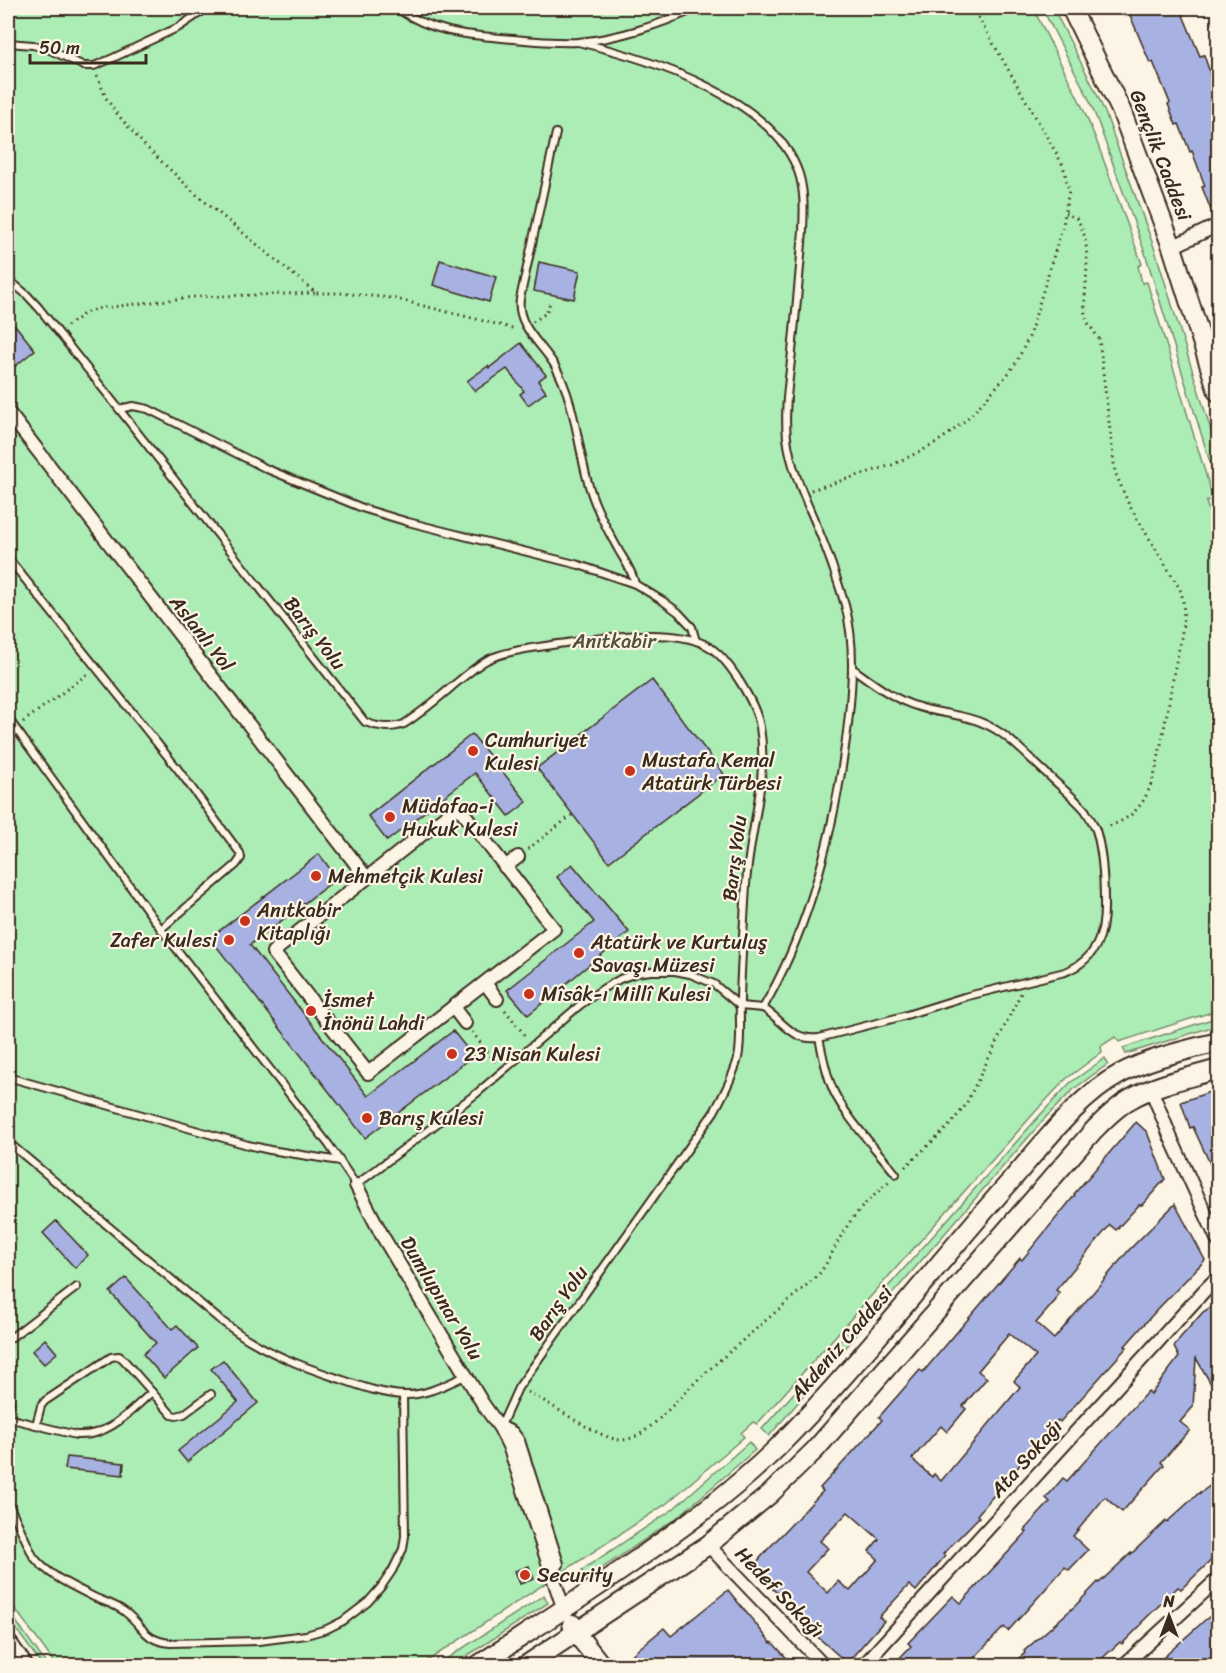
<svg xmlns="http://www.w3.org/2000/svg" width="1226" height="1673" font-family="Sriracha,sans-serif">
<style>
.green{fill:#acedb6;stroke:#748c6a;stroke-width:1.5}
.building{fill:#a7b1e2;stroke:#3b2a1e;stroke-width:1.5;fill-rule:evenodd}
.lines{fill:none;stroke-linecap:round;stroke-linejoin:round}
.lane-casing{stroke:#3b2a1e;stroke-width:10}
.street-casing{stroke:#3b2a1e;stroke-width:16}
.secondary-casing{stroke:#3b2a1e;stroke-width:22}
.primary-casing{stroke:#3b2a1e;stroke-width:24}
.path{stroke:#3b2a1e;stroke-width:3;stroke-dasharray:1.5 4.5;stroke-linecap:butt}
.lane{stroke:#fcf5e5;stroke-width:6}
.street{stroke:#fcf5e5;stroke-width:12}
.secondary{stroke:#fcf5e5;stroke-width:18}
.primary{stroke:#fcf5e5;stroke-width:20}
.poi-dot{fill:#c8321e;stroke:#fcf5e5;stroke-width:2}
.labels{text-anchor:middle;stroke-width:4.5;stroke-linejoin:round;paint-order:stroke}
.street-label{font-size:20px;fill:#3b2a1e;stroke:#fcf5e5}
.park-label{font-size:20px;fill:#52513c;stroke:#fcf5e5}
.poi-label{font-size:20px;fill:#3b2a1e;stroke:#fcf5e5;text-anchor:start}
</style>
<rect width="100%" height="100%" fill="#fcf5e5"/>
<filter id="ink" filterUnits="userSpaceOnUse"><feTurbulence type="fractalNoise" baseFrequency=".0167" numOctaves="2"/><feDisplacementMap in="SourceGraphic" scale="12" xChannelSelector="R" yChannelSelector="G"/><feConvolveMatrix kernelMatrix="1 2 1 2 8 2 1 2 1" color-interpolation-filters="sRGB"/></filter>
<g filter="url(#ink)">
<g class="green">
<polygon points="8,8 1033,8 1081,104 1095,137 1142,264 1138,266 1142,283 1147,282 1213,498 1206,502 1211,518 1218,515 1218,1010 1119,1042 1115,1037 1101,1046 1102,1052 1066,1079 1036,1111 757,1424 753,1422 741,1433 744,1437 666,1504 421,1665 56,1665 8,1599"/>
<polygon points="1042,8 1053,8 1096,92 1106,115 1155,250 1218,453 1218,488 1145,253 1098,122 1088,97"/>
<polygon points="1218,1017 1218,1025 1126,1054 1123,1048"/>
<polygon points="1105,1058 1108,1064 1075,1088 1046,1117 769,1436 762,1429 1041,1114 1070,1083"/>
<polygon points="749,1442 755,1450 678,1517 586,1579 582,1570 672,1510"/>
<polygon points="544,1595 548,1603 453,1665 437,1665"/>
<polygon points="8,1610 47,1665 42,1665 8,1618"/>
</g>
<g class="building">
<polygon points="1127,8 1180,8 1200,56 1204,55 1218,97 1218,217 1214,218 1202,187 1205,186 1192,151 1190,152 1179,124 1176,125 1168,104 1170,103 1153,62 1150,63"/>
<polygon points="440,260 496,277 489,302 433,285"/>
<polygon points="539,262 580,271 574,299 534,291"/>
<polygon points="15,325 35,350 8,372 8,331"/>
<polygon points="521,343 546,375 538,381 546,392 528,405 520,394 524,391 507,369 475,391 467,381 488,366 489,368"/>
<polygon points="652,680 724,774 609,862 537,768"/>
<polygon points="472,734 527,802 509,816 475,773 387,841 368,816"/>
<polygon points="319,854 337,878 250,945 368,1096 453,1031 473,1056 365,1138 210,938"/>
<polygon points="572,864 629,932 528,1015 507,990 594,922 557,877"/>
<polygon points="1218,1089 1218,1181 1193,1127 1190,1128 1181,1102"/>
<path d="M 1136,1122 L 1147,1132 L 1165,1179 L 1142,1205 L 1139,1205 L 1116,1230 L 1110,1225 L 1056,1290 L 1060,1293 L 1055,1299 L 1056,1300 L 1036,1323 L 1054,1339 L 1129,1250 L 1175,1204 L 1205,1260 L 1155,1312 L 1125,1346 L 1127,1347 L 1060,1422 L 1058,1420 L 977,1515 L 979,1517 L 943,1554 L 945,1556 L 916,1591 L 909,1585 L 879,1617 L 884,1621 L 847,1663 L 802,1623 L 804,1620 L 759,1575 L 756,1563 L 768,1549 L 823,1491 L 820,1488 L 882,1420 L 879,1417 L 920,1370 L 923,1372 L 1020,1258 L 1022,1260 L 1075,1195 L 1074,1194 ZM 1009,1334 L 1036,1356 L 1014,1381 L 1020,1387 L 941,1481 L 934,1474 L 932,1477 L 912,1459 L 941,1426 L 947,1432 L 966,1409 L 963,1406 L 987,1378 L 978,1371 ZM 848,1512 L 879,1539 L 869,1551 L 878,1559 L 850,1591 L 838,1581 L 828,1593 L 806,1572 L 828,1548 L 820,1541 Z"/>
<polygon points="56,1221 88,1255 75,1268 43,1233"/>
<polygon points="126,1278 172,1329 177,1325 198,1348 164,1378 143,1354 156,1343 110,1292"/>
<polygon points="1214,1305 1218,1313 1218,1396 1196,1358 1193,1407 1180,1422 1190,1430 1161,1462 1164,1465 1122,1512 1105,1497 1073,1536 1088,1550 1069,1570 1065,1567 1008,1631 1004,1627 967,1665 893,1665 911,1646 908,1643 953,1596 961,1603 1027,1532 1024,1530 1050,1502 1046,1498 1063,1478 1067,1481 1148,1391 1151,1394 1179,1357 1174,1347 1180,1338 1203,1312"/>
<polygon points="45,1339 57,1353 44,1364 32,1351"/>
<polygon points="223,1360 258,1403 187,1462 178,1451 238,1402 211,1369"/>
<polygon points="67,1457 124,1463 123,1475 65,1469"/>
<polygon points="1218,1480 1218,1554 1181,1589 1178,1587 1141,1623 1142,1624 1122,1644 1120,1642 1095,1665 1011,1665 1025,1653 1024,1651 1075,1606 1098,1582 1099,1583 1131,1553 1131,1554 1166,1521 1167,1522 1200,1492 1200,1493"/>
<polygon points="529,1566 534,1579 520,1584 515,1571"/>
<polygon points="728,1590 771,1643 772,1642 793,1665 638,1665 630,1656 664,1628 671,1636"/>
<polygon points="1218,1610 1218,1665 1155,1665 1205,1620"/>
</g>
<g class="lines">
<defs>
<g id="lane">
<path d="M 396,8 C 435,34 468,35 514,39 C 535,41 557,43 578,42 C 617,39 662,24 697,8"/>
<polyline points="8,43 33,45 48,49 84,66 94,66 113,58 179,27 207,8"/>
<path d="M 556,133 L 520,299 C 516,326 543,345 555,366 C 580,410 577,465 598,510 C 604,524 612,538 619,551 C 625,561 633,572 635,584"/>
<polyline points="8,279 27,295 39,308 119,409 133,406 148,409 267,469 365,509 408,522 579,565 635,584 663,601 678,612 692,627 696,641"/>
<path d="M 119,409 L 365,722 C 377,727 392,729 404,724 C 424,711 443,694 461,679 C 470,672 478,665 487,660 C 508,650 535,648 558,644 C 597,639 670,626 706,645 C 728,656 756,704 760,727 C 769,779 749,833 746,885 C 744,923 741,961 740,999 C 739,1018 742,1039 738,1058 C 733,1077 724,1094 714,1112 L 518,1388 L 500,1428"/>
<polyline points="8,558 177,768 240,853 241,858 236,865 161,929"/>
<path d="M 8,718 L 161,929 L 329,1145 L 356,1185 L 477,1093 L 580,1005 L 604,988 L 620,979 L 636,973 L 651,971 L 675,971 L 690,974 L 714,984 L 740,1006 L 763,1008 C 811,926 835,826 847,732 C 852,690 856,646 845,605 C 837,578 827,550 816,524 C 804,496 791,469 787,438 C 784,410 789,380 792,352 C 796,311 800,271 803,230 C 804,209 805,186 796,166 C 766,96 647,58 578,42"/>
<path d="M 763,1008 C 784,1021 791,1041 819,1038 L 900,1017 L 964,997 L 1065,972 C 1097,959 1105,934 1104,902 C 1104,881 1102,850 1096,830 C 1093,823 1089,816 1085,810 C 1073,796 1058,785 1045,772 C 1027,756 1008,734 985,724 C 965,714 940,714 919,707 C 894,700 873,683 852,668"/>
<path d="M 819,1038 C 823,1056 826,1075 834,1092 C 847,1119 877,1150 896,1174"/>
<polyline points="8,1077 248,1145 270,1150 340,1161"/>
<path d="M 8,1142 L 220,1320 C 230,1327 240,1335 251,1341 C 279,1358 310,1369 340,1379 C 360,1386 382,1394 404,1395 C 425,1396 447,1384 465,1376"/>
<polyline points="8,1340 77,1287"/>
<polyline points="8,1390 10,1402 8,1414"/>
<path d="M 8,1418 L 76,1435 C 109,1437 129,1412 152,1392"/>
<polyline points="36,1425 41,1406 45,1401 111,1357 119,1356 123,1359 172,1415 176,1416 184,1414 211,1394"/>
<path d="M 8,1502 L 33,1556 C 47,1575 74,1587 96,1598 C 105,1602 117,1605 125,1612 C 144,1626 143,1640 170,1643 L 259,1641 L 306,1635 L 327,1629 L 343,1621 L 368,1602 L 381,1587 L 392,1571 L 403,1549 L 405,1536 L 403,1395"/>
</g>
<g id="street">
<polyline points="1172,247 1218,225"/>
<polyline points="8,412 366,877"/>
<polygon points="458,806 554,929 368,1073 273,952"/>
<polyline points="505,867 518,857"/>
<polyline points="485,983 497,999"/>
<polyline points="453,1007 465,1023"/>
<polyline points="1151,1089 1170,1136 1218,1241"/>
<polyline points="356,1185 383,1237 483,1404 500,1428 509,1446 564,1610"/>
<polyline points="502,1428 512,1433 518,1441 557,1564"/>
<polyline points="708,1545 824,1666"/>
<polyline points="863,1666 1204,1291 1218,1277"/>
<polyline points="1123,1666 1218,1579"/>
</g>
<g id="secondary">
<polyline points="1071,8 1121,110 1172,247 1218,392"/>
<polyline points="572,1624 576,1633 602,1666"/>
<path d="M 477,1666 C 527,1633 577,1601 626,1567 C 678,1531 731,1493 777,1448 C 859,1365 930,1272 1008,1184 C 1040,1148 1077,1097 1120,1074 C 1149,1058 1187,1050 1218,1042"/>
<path d="M 525,1666 L 708,1545 L 770,1494 L 815,1450 L 1093,1131 C 1104,1120 1115,1108 1129,1100 C 1155,1084 1189,1078 1218,1069"/>
</g>
<polyline id="primary" points="8,1646 22,1666"/>
</defs>
<use href="#lane" class="lane-casing"/>
<use href="#street" class="street-casing"/>
<use href="#secondary" class="secondary-casing"/>
<use href="#primary" class="primary-casing"/>
<g class="path">
<polyline points="97,76 106,98 118,115 145,146 198,196 316,293 340,293 392,298 516,329"/>
<path d="M 1065,213 L 1076,218 C 1095,243 1083,287 1085,316 L 1088,323 L 1099,339 L 1115,472 L 1129,505 L 1180,589 C 1189,614 1179,646 1174,672 C 1169,704 1163,734 1157,765 C 1148,797 1140,817 1106,827"/>
<polyline points="533,322 546,313 551,300"/>
<polyline points="67,326 85,313 95,309 111,307 193,297 315,293"/>
<polyline points="811,490 892,465 933,445 953,431 972,414 1008,374 1017,361 1029,337 1063,225 1069,190 1063,165 973,8"/>
<polyline points="23,722 90,672"/>
<polyline points="528,849 572,815"/>
<polyline points="505,1010 527,1038"/>
<polyline points="472,1032 497,1064"/>
<polyline points="905,1167 948,1127 965,1106 1021,993"/>
<path d="M 528,1392 C 551,1403 598,1439 621,1440 C 628,1440 635,1437 642,1433 C 662,1419 683,1393 702,1376 C 740,1342 780,1309 819,1274 C 830,1260 836,1243 846,1228 C 857,1210 873,1196 889,1182"/>
</g>
<use href="#lane" class="lane"/>
<use href="#street" class="street"/>
<use href="#secondary" class="secondary"/>
<use href="#primary" class="primary"/>
</g>
</g>
<g class="poi-dot">
<circle cx="473" cy="751" r="6"/>
<circle cx="630" cy="771" r="6"/>
<circle cx="390" cy="817" r="6"/>
<circle cx="316" cy="876" r="6"/>
<circle cx="245" cy="921" r="6"/>
<circle cx="229" cy="940" r="6"/>
<circle cx="579" cy="953" r="6"/>
<circle cx="529" cy="994" r="6"/>
<circle cx="311" cy="1011" r="6"/>
<circle cx="452" cy="1054" r="6"/>
<circle cx="367" cy="1118" r="6"/>
<circle cx="525" cy="1575" r="6"/>
</g>
<g class="labels">
<g class="street-label">
<text transform="translate(1161 155) rotate(69)" y="7">Gençlik Caddesi</text>
<text transform="translate(202 633) rotate(52)" y="7">Aslanlı Yol</text>
<text transform="translate(315 633) rotate(52)" y="7">Barış Yolu</text>
<text transform="translate(734 858) rotate(-83)" y="7">Barış Yolu</text>
<text transform="translate(442 1298) rotate(59)" y="7">Dumlupınar Yolu</text>
<text transform="translate(558 1303) rotate(-55)" y="7">Barış Yolu</text>
<text transform="translate(841 1343) rotate(-49)" y="7">Akdeniz Caddesi</text>
<text transform="translate(1026 1458) rotate(-48)" y="7">Ata Sokağı</text>
<text transform="translate(780 1592) rotate(46)" y="7">Hedef Sokağı</text>
</g>
<g class="park-label">
<text x="614" y="648">Anıtkabir</text>
</g>
<g class="poi-label">
<text x="485" y="747">Cumhuriyet<tspan x="485" dy="23">Kulesi</tspan></text>
<text x="642" y="767">Mustafa Kemal<tspan x="642" dy="23">Atatürk Türbesi</tspan></text>
<text x="402" y="813">Müdafaa-i<tspan x="402" dy="23">Hukuk Kulesi</tspan></text>
<text x="328" y="883">Mehmetçik Kulesi</text>
<text x="257" y="917">Anıtkabir<tspan x="257" dy="23">Kitaplığı</tspan></text>
<text x="217" y="947" text-anchor="end">Zafer Kulesi</text>
<text x="591" y="949">Atatürk ve Kurtuluş<tspan x="591" dy="23">Savaşı Müzesi</tspan></text>
<text x="541" y="1001">Mîsâk-ı Millî Kulesi</text>
<text x="323" y="1007">İsmet<tspan x="323" dy="23">İnönü Lahdi</tspan></text>
<text x="464" y="1061">23 Nisan Kulesi</text>
<text x="379" y="1125">Barış Kulesi</text>
<text x="537" y="1582">Security</text>
</g>
</g>
<rect width="1226" height="1673" fill="none" stroke="#fcf5e5" stroke-width="30"/>
<rect x="15" y="15" width="1196" height="1643" fill="none" stroke="#3b2a1e" stroke-width="2" filter="url(#ink)"/>
<g transform="translate(1169 1616)" stroke="#fcf5e5" stroke-width="4.5" paint-order="stroke">
<path d="M0-4.5L10 22L0 15L-10 22Z" fill="#3b2a1e"/>
<text y="-9" font-size="16" font-weight="bold" text-anchor="middle" fill="#3b2a1e">N</text>
</g>
<path d="M30 54v9h116v-9" fill="none" stroke="#3b2a1e" stroke-width="3"/>
<text x="39" y="54" font-size="18" fill="#3b2a1e" stroke="#fcf5e5" stroke-width="4.5" paint-order="stroke">50 m</text>
</svg>
